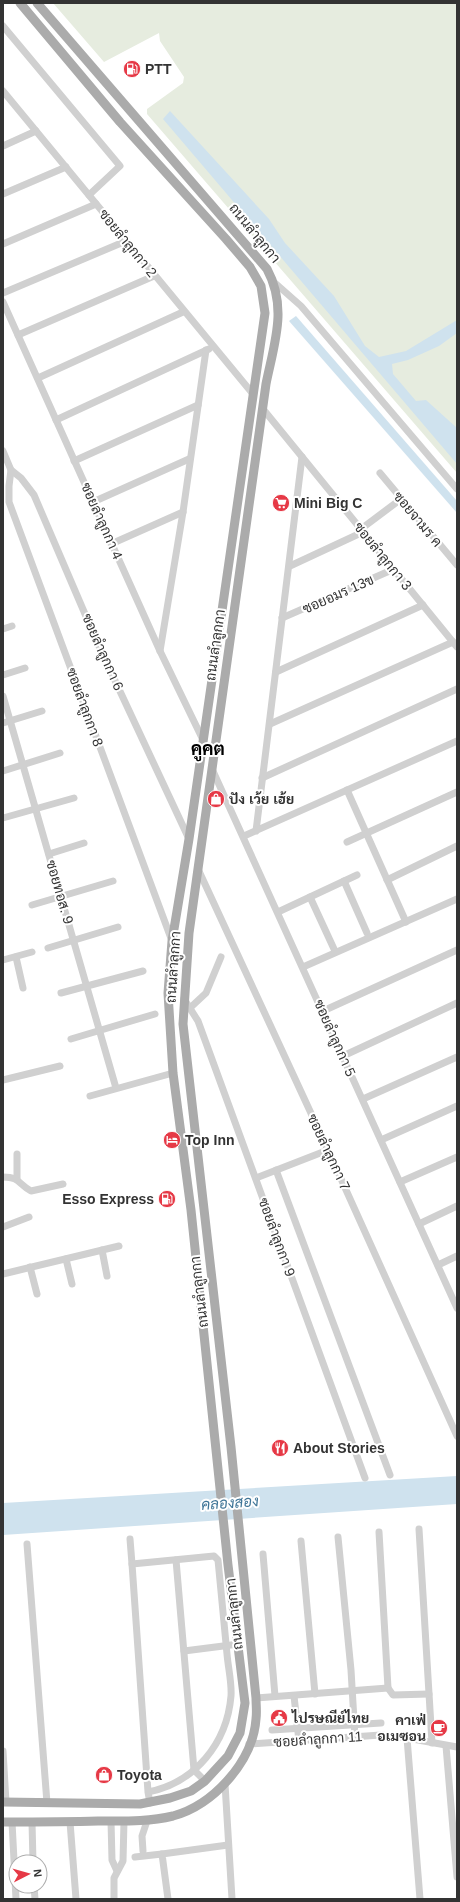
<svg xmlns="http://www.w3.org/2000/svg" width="460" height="1902" font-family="Arial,Sarabun,sans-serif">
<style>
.green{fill:#e6ecdf}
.water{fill:#cfe2ee}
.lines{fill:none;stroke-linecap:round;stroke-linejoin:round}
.minor{stroke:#d0d0d0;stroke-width:7}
.major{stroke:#ababab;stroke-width:9}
.labels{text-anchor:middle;stroke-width:4;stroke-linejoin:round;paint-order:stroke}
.poi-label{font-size:14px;font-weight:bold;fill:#333;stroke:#fff;text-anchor:start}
.street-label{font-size:14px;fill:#333;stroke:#fff}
.water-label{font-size:15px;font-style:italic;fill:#3f7597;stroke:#fff}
.district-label{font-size:18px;font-weight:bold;fill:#000;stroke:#fff}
</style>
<rect width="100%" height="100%" fill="#fff"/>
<polygon class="green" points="53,3 457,3 457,473 147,114 147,109 183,83 184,77 160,41 159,33 104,62"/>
<g class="water">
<polygon points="170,111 269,219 285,243 334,296 365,346 379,357 406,351 457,320 457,333 439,346 408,360 392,364 393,374 416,401 426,400 457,428 457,464 163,119"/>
<polygon points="296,316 457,501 457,513 289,321"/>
<polygon points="457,1476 457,1504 3,1535 3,1503"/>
</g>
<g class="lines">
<g class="minor">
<polyline points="3,26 120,166 89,195"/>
<polyline points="3,91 253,394"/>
<polyline points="3,146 36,131"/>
<polyline points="3,194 66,167"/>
<polyline points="3,244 96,204"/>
<polyline points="275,283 301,306 457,489"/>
<polyline points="3,293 126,241"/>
<polyline points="3,302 160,651 203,740"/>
<polyline points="18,335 154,276"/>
<polyline points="38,378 183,312"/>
<polyline points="263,409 457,647"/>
<polyline points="56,420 209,349"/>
<polyline points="3,451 11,470 9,486 9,502 172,941"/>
<polyline points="74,461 198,405"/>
<polyline points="11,470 21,478 34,495 97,642 189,839"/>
<polyline points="380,473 457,565"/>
<polyline points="93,502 189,459"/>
<polyline points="361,529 401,499"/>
<polyline points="111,544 183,512"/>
<polyline points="290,566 363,532"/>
<polyline points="282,618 394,569"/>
<polyline points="3,629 12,626"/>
<polyline points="160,651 183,512 206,350"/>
<polyline points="276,672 423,605"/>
<polyline points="3,675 25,668"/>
<polyline points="3,696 116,1088"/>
<polyline points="3,723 42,711"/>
<polyline points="270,724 453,642"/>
<polyline points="212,769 457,1308"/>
<polyline points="3,771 60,753"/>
<polyline points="262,778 457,689"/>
<polyline points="347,790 406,922"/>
<polyline points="3,818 74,798"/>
<polyline points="256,831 302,457"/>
<polyline points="244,836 457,741"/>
<polyline points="347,842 457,792"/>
<polyline points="49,854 84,843"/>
<polyline points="198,869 328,1150 457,1436"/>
<polyline points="387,880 457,846"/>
<polyline points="344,881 367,933"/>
<polyline points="310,897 334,949"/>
<polyline points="32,905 113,881"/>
<polyline points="278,912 357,875"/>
<polyline points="48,948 118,927"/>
<polyline points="16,957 23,988"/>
<polyline points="3,960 32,952"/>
<polyline points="303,967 457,899"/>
<polyline points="61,993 143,971"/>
<polyline points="184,999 198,1021 365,1478"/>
<polyline points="191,1007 206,993 221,957"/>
<polyline points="323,1011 457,950"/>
<polyline points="71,1039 155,1014"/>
<polyline points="343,1056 457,1003"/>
<polyline points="3,1080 60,1066"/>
<polyline points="90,1096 173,1073"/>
<polyline points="363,1099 457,1057"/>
<polyline points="381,1140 457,1106"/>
<polyline points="17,1154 17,1179"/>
<polyline points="276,1170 390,1475"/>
<path d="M 3,1177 C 20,1177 18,1184 31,1191 L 63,1184"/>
<polyline points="256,1178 328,1150"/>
<polyline points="400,1182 457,1157"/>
<polyline points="419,1224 457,1206"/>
<polyline points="3,1227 29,1217"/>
<polyline points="102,1250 107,1276"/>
<polyline points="66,1259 72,1284"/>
<polyline points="438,1265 457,1256"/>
<polyline points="30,1267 37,1294"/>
<polyline points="3,1274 119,1246"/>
<polyline points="419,1529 432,1743"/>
<polyline points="379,1532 388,1688 393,1695 429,1694"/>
<polyline points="338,1537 351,1670 355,1737"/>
<polyline points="130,1539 132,1564"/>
<polyline points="301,1541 315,1694"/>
<polyline points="27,1544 47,1803"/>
<polyline points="263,1554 275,1696"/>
<polyline points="176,1560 194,1770 205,1781"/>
<polyline points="184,1651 239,1644"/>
<polyline points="294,1696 299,1741"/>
<polyline points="256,1698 388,1688"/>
<polyline points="272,1730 381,1723"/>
<polyline points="407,1738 420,1899"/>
<polyline points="249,1744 381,1735 407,1738 457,1747"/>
<polyline points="446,1746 457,1877"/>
<polyline points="3,1751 6,1802"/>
<polyline points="225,1784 232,1899"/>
<path d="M 148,1792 C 195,1783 227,1743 231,1696 C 232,1683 228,1667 227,1654 C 224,1623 221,1591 218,1560 L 214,1556 L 132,1564 L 148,1792 L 150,1803"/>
<polyline points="111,1821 112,1860 117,1871"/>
<polyline points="12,1822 16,1899"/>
<polyline points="32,1822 33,1862"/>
<polyline points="70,1822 76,1899"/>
<polyline points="143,1851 142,1836 147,1821"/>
<polyline points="135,1857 162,1854"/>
<polyline points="34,1886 35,1899"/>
<polyline points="114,1899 114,1878 123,1861 124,1821"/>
<polyline points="168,1899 162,1854 228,1845"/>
</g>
<g class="major">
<polyline points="3,1802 140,1804 170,1798 191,1791 205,1781 228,1756 240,1733 245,1703 228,1565 191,1210 173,1073 168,993 172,941 189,839 265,313 261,286 250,267 226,239 120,122 20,3"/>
<path d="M 3,1822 C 35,1822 66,1822 98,1821 C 123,1821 148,1822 173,1816 C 213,1805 253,1762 256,1719 C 257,1712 256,1705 256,1698 L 231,1447 L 183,1024 L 189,933 L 266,384 C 274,344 288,308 267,269 L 37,3"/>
</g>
</g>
<defs>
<symbol id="fuel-disc" viewBox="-11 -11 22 22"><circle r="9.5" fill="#e63946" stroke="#fff"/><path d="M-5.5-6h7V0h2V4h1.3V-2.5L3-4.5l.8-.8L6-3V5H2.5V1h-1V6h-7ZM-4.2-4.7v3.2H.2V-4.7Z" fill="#fff"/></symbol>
<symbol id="supermarket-disc" viewBox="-11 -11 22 22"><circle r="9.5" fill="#e63946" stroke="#fff"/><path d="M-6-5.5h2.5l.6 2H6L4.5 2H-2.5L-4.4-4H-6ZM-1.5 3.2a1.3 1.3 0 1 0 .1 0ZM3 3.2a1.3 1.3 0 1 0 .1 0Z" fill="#fff"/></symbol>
<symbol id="shop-disc" viewBox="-11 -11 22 22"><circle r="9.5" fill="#e63946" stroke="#fff"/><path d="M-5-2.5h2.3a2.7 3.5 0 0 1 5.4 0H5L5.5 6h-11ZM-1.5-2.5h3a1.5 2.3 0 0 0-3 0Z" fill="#fff"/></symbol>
<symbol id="hotel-disc" viewBox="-11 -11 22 22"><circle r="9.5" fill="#e63946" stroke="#fff"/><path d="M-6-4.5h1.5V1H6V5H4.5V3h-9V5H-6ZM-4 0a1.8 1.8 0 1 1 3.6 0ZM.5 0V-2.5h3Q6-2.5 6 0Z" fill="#fff"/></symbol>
<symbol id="restaurant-disc" viewBox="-11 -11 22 22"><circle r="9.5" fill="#e63946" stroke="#fff"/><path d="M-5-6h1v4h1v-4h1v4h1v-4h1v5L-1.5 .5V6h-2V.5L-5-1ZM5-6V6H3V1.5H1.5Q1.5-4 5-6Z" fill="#fff"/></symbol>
<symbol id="civic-disc" viewBox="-11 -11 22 22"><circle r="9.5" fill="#e63946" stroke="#fff"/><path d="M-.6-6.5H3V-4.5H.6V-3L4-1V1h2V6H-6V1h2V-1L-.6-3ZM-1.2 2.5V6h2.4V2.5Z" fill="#fff"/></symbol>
<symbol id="cafe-disc" viewBox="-11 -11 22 22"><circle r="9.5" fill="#e63946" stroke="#fff"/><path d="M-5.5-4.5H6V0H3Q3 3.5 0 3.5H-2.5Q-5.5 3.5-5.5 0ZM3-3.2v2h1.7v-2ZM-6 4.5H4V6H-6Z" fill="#fff"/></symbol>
</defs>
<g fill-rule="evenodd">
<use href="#fuel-disc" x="122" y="59" width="20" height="20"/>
<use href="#supermarket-disc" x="271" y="493" width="20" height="20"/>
<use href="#shop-disc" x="206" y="789" width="20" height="20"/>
<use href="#hotel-disc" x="162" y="1130" width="20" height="20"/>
<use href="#fuel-disc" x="157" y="1189" width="20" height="20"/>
<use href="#restaurant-disc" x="270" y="1438" width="20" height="20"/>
<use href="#civic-disc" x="269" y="1708" width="20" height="20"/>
<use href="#cafe-disc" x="429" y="1718" width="20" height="20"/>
<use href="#shop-disc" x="94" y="1765" width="20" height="20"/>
</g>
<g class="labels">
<g class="poi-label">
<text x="145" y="74">PTT</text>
<text x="294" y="508">Mini Big C</text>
<text x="229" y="804">ปัง เว้ย เฮ้ย</text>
<text x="185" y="1145">Top Inn</text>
<text x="154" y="1204" text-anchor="end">Esso Express</text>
<text x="293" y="1453">About Stories</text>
<text x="292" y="1723">ไปรษณีย์ไทย</text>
<text x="426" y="1725" text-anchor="end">คาเฟ่<tspan x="426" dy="16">อเมซอน</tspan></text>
<text x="117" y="1780">Toyota</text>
</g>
<g class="street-label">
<text transform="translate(255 233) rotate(51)" y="5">ถนนลำลูกกา</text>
<text transform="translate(128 243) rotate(51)" y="5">ซอยลำลูกกา 2</text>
<text transform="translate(418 519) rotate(50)" y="5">ซอยจามร ค</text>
<text transform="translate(102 521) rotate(66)" y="5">ซอยลำลูกกา 4</text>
<text transform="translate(383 556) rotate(51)" y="5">ซอยลำลูกกา 3</text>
<text transform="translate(338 594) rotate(-24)" y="5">ซอยอมร 13ข</text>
<text transform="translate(215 645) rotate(-82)" y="5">ถนนลำลูกกา</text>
<text transform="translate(103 652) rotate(66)" y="5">ซอยลำลูกกา 6</text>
<text transform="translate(85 707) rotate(70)" y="5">ซอยลำลูกกา 8</text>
<text transform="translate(60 892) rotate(74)" y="5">ซอยทอส. 9</text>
<text transform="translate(173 967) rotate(-86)" y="5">ถนนลำลูกกา</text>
<text transform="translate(335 1038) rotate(66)" y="5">ซอยลำลูกกา 5</text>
<text transform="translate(329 1152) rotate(65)" y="5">ซอยลำลูกกา 7</text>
<text transform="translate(277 1237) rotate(70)" y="5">ซอยลำลูกกา 9</text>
<text transform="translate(199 1292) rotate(-97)" y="5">ถนนลำลูกกา</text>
<text transform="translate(234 1614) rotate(-96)" y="5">ถนนลำลูกกา</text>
<text transform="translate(318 1739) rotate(-4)" y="5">ซอยลำลูกกา 11</text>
</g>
<g class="water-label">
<text transform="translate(230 1503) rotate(-4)" y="5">คลองสอง</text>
</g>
<g class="district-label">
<text x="208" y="755">คูคต</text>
</g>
</g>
<rect width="460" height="1902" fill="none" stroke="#333333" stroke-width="8"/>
<g transform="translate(28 1874) rotate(84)"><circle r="19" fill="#ffffff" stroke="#adadad"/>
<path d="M0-3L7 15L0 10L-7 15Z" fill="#e63946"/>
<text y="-6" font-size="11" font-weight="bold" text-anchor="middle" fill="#333333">N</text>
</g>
</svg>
